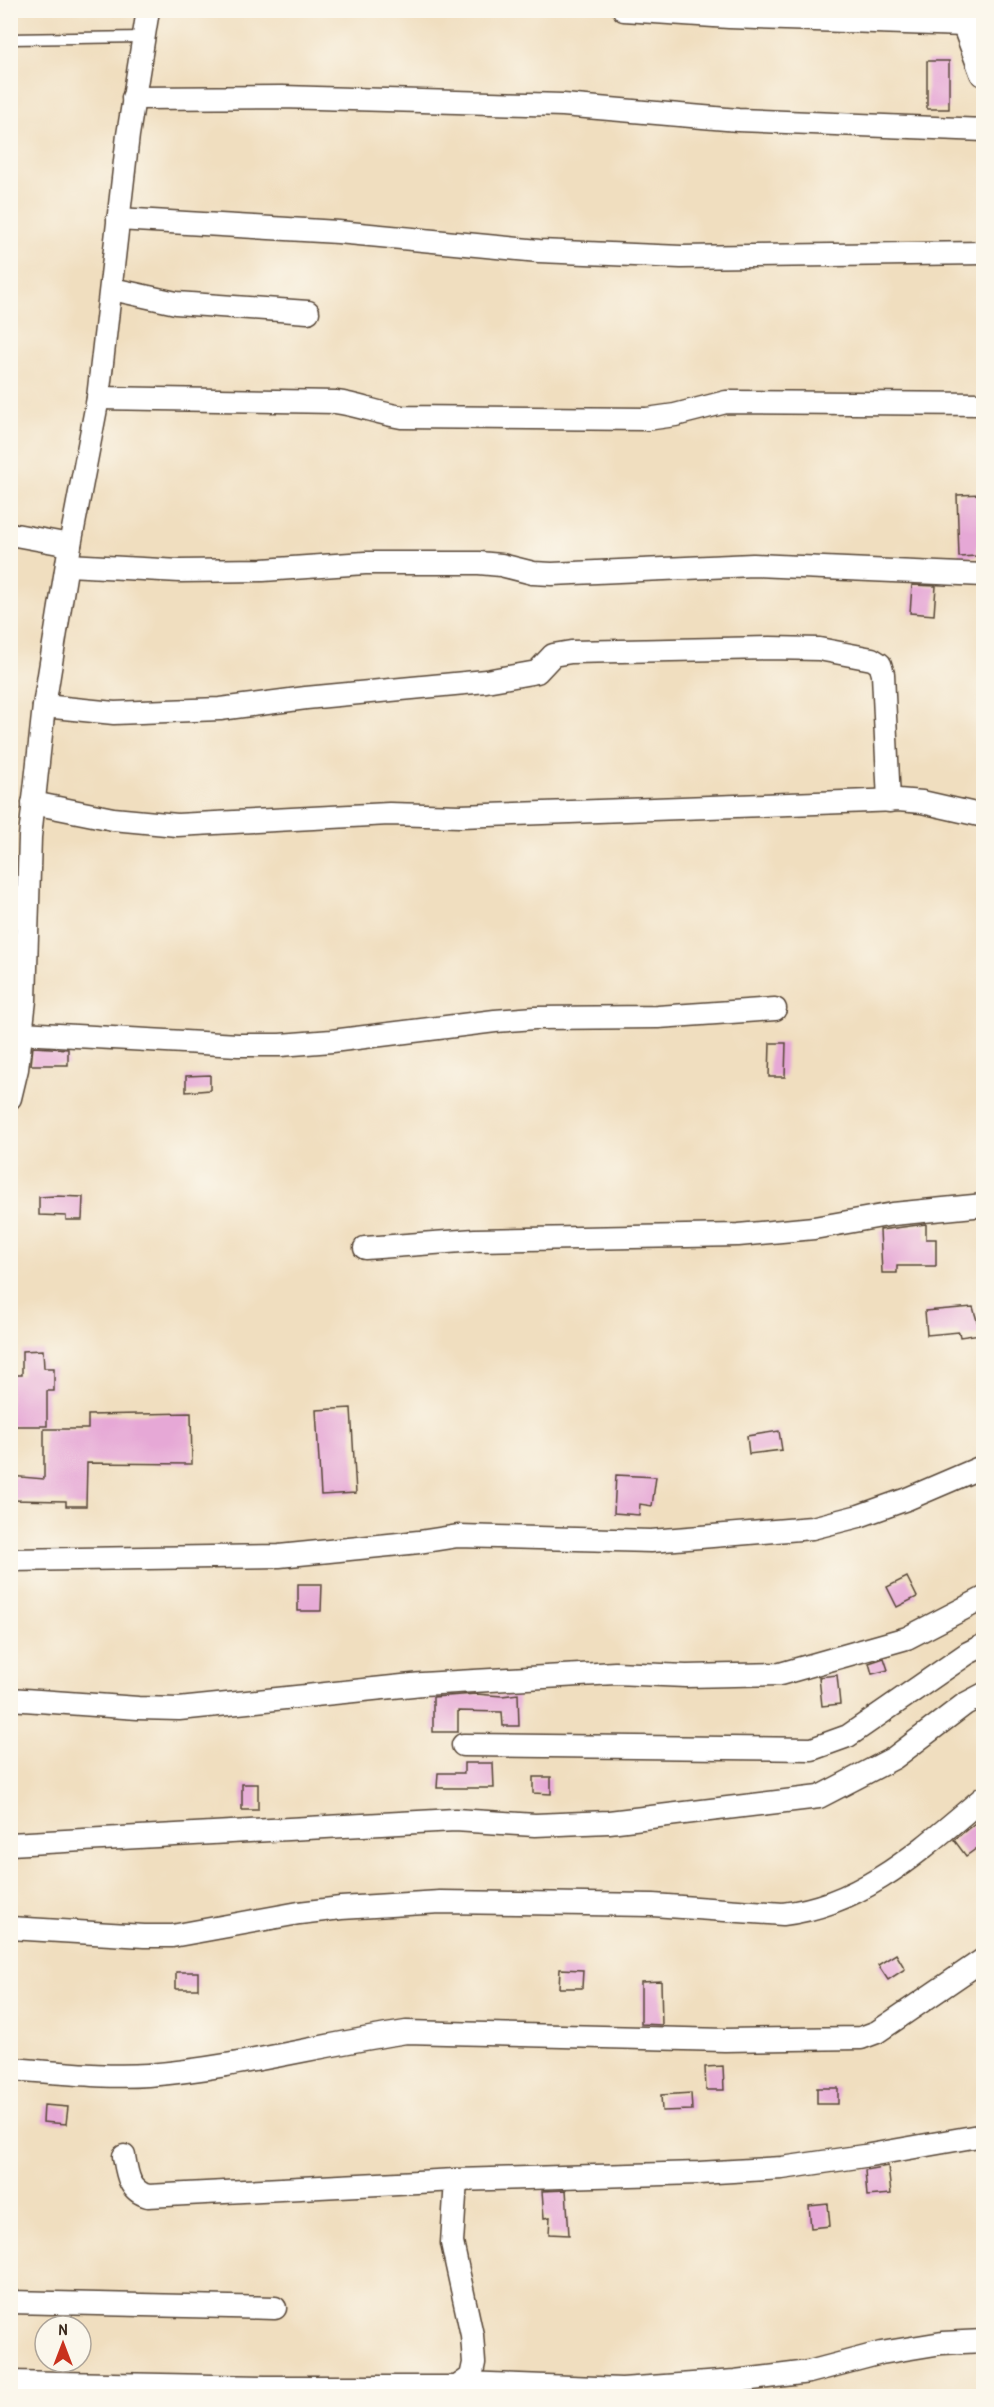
<svg xmlns="http://www.w3.org/2000/svg" width="994" height="2407" font-family="'Patrick Hand',sans-serif">
<style>
.building{fill:#e6a8d6}
.lines{fill:none;stroke-linecap:round;stroke-linejoin:round}
.service-casing{stroke:#564536;stroke-width:13}
.minor-casing{stroke:#564536;stroke-width:25}
.tertiary-casing{stroke:#564536;stroke-width:31}
.service{stroke:#fff;stroke-width:10}
.minor{stroke:#fff;stroke-width:22}
.tertiary{stroke:#fff;stroke-width:28}
</style>
<rect width="100%" height="100%" fill="#fbf7ec"/>
<filter id="ink" filterUnits="userSpaceOnUse"><feTurbulence type="fractalNoise" baseFrequency=".0167" numOctaves="2"/><feDisplacementMap in="SourceGraphic" scale="12" xChannelSelector="R" yChannelSelector="G"/><feConvolveMatrix kernelMatrix="1 2 1 2 8 2 1 2 1" color-interpolation-filters="sRGB"/></filter>
<filter id="wash" filterUnits="userSpaceOnUse"><feTurbulence type="fractalNoise" baseFrequency=".008" numOctaves="4" result="noise"/><feDisplacementMap in="SourceGraphic" scale="24" xChannelSelector="R" yChannelSelector="G"/><feGaussianBlur stdDeviation="1.35" result="paint"/><feColorMatrix in="noise" values="0 0 0 0 0 0 0 0 0 0 0 0 0 0 0 0 0 1.4 0 .05"/><feComposite in="paint" operator="in"/></filter>
<g filter="url(#wash)">
<rect width="100%" height="100%" fill="#f0debf"/>
<g id="blocks">
<g class="building">
<rect x="927" y="61" width="22" height="48"/>
<polygon points="984,494 984,546 977,546 977,556 959,557 957,495"/>
<polygon points="912,585 936,586 934,615 910,613"/>
<polygon points="770,1043 786,1043 785,1077 769,1077"/>
<polygon points="33,1047 68,1049 68,1065 31,1065"/>
<polygon points="210,1075 210,1090 186,1092 186,1076"/>
<polygon points="55,1196 83,1197 82,1220 66,1220 66,1216 39,1215 39,1197"/>
<polygon points="926,1224 926,1239 936,1239 936,1266 897,1266 897,1273 882,1273 880,1230"/>
<polygon points="973,1307 981,1334 960,1337 959,1332 927,1335 925,1311"/>
<polygon points="43,1350 44,1368 54,1368 54,1391 47,1391 47,1426 10,1426 10,1375 22,1375 22,1351"/>
<polygon points="351,1408 356,1493 321,1495 316,1410"/>
<polygon points="191,1413 192,1464 87,1463 86,1506 66,1506 66,1501 10,1500 10,1476 44,1479 44,1429 88,1429 88,1415"/>
<polygon points="779,1431 782,1450 749,1454 747,1436"/>
<polygon points="616,1475 656,1477 652,1506 640,1504 639,1515 614,1513"/>
<polygon points="907,1577 917,1597 897,1607 887,1587"/>
<polygon points="298,1584 322,1584 321,1611 298,1611"/>
<polygon points="884,1658 888,1670 872,1674 869,1663"/>
<polygon points="837,1675 840,1704 822,1706 819,1677"/>
<polygon points="476,1694 502,1696 518,1694 519,1726 503,1726 502,1712 458,1711 458,1732 433,1732 433,1697"/>
<polygon points="464,1763 493,1763 494,1788 437,1788 438,1773 464,1773"/>
<polygon points="533,1777 551,1777 551,1794 533,1793"/>
<rect x="242" y="1784" width="16" height="26"/>
<polygon points="984,1816 984,1843 966,1856 954,1840"/>
<polygon points="896,1954 905,1969 888,1980 878,1965"/>
<polygon points="560,1969 583,1970 582,1988 559,1988"/>
<rect x="176" y="1972" width="22" height="17"/>
<polygon points="661,1981 662,2025 641,2024 641,1982"/>
<polygon points="723,2066 724,2090 706,2090 705,2067"/>
<rect x="817" y="2088" width="21" height="16"/>
<polygon points="691,2093 692,2110 662,2111 661,2095"/>
<polygon points="44,2105 68,2107 66,2124 43,2122"/>
<polygon points="888,2166 891,2194 867,2196 865,2170"/>
<polygon points="566,2190 569,2235 549,2234 550,2217 544,2218 542,2191"/>
<polygon points="828,2204 830,2226 811,2228 809,2206"/>
</g>
</g>
</g>
<g filter="url(#ink)">
<use href="#blocks" fill-opacity="0" stroke="#564536" stroke-width="1.5"/>
<g class="lines">
<defs>
<polyline id="service" points="10,39 143,37"/>
<g id="minor">
<polyline points="624,10 729,17 965,25"/>
<polyline points="133,98 282,97 563,105 738,120 984,130"/>
<polyline points="118,219 338,232 539,251 681,257 984,253"/>
<polyline points="112,289 176,303 308,312"/>
<path d="M 98,398 L 336,402 C 359,405 380,414 402,417 L 647,419 L 675,415 L 726,402 L 984,404"/>
<polyline points="10,534 70,545"/>
<polyline points="68,565 180,571 263,570 365,563 479,563 501,565 533,573 552,574 753,565 984,575"/>
<polyline points="44,706 114,713 220,709 306,698 486,681 537,672 553,655 571,652 770,648 819,649 872,659 880,664 883,674 889,801"/>
<polyline points="33,803 113,819 177,825 389,814 460,816 898,800 922,802 984,816"/>
<polyline points="22,1033 238,1045 280,1045 332,1041 495,1021 535,1018 658,1017 775,1009"/>
<polyline points="10,1098 17,1069 25,1000 30,837 44,706 70,545 98,398 128,135 148,10"/>
<polyline points="365,1248 475,1240 738,1235 814,1228 893,1214 984,1205"/>
<polyline points="10,1560 279,1556 419,1542 458,1536 651,1541 812,1528 859,1516 907,1499 984,1466"/>
<polyline points="10,1699 138,1708 179,1709 422,1684 615,1673 686,1676 780,1674 907,1638 984,1598"/>
<polyline points="463,1745 812,1749 848,1736 968,1653 984,1645"/>
<polyline points="10,1844 455,1820 535,1825 609,1822 819,1797 894,1758 965,1704 984,1694"/>
<path d="M 10,1928 L 144,1936 L 172,1936 L 299,1913 L 341,1908 L 440,1902 L 653,1905 L 783,1914 C 864,1905 924,1847 984,1797"/>
<path d="M 10,2069 C 56,2072 103,2078 148,2075 C 235,2068 319,2045 406,2032 L 725,2040 L 861,2038 L 877,2032 L 984,1959"/>
<path d="M 124,2156 C 127,2174 129,2191 148,2196 L 456,2180 L 699,2173 L 782,2168 L 864,2156 L 984,2135"/>
<polyline points="10,2302 275,2308"/>
<polyline points="10,2382 266,2387 457,2387 471,2377 474,2363 472,2335 452,2243 456,2180"/>
<polyline points="465,2383 622,2389 735,2381 809,2372 881,2353 942,2343 984,2341"/>
</g>
<polyline id="tertiary" points="961,10 984,72"/>
</defs>
<use href="#service" class="service-casing"/>
<use href="#minor" class="minor-casing"/>
<use href="#tertiary" class="tertiary-casing"/>
<use href="#service" class="service"/>
<use href="#minor" class="minor"/>
<use href="#tertiary" class="tertiary"/>
</g>
</g>
<rect width="994" height="2407" fill="none" stroke="#fbf7ec" stroke-width="36"/>
<g transform="translate(63 2344)"><circle r="28" fill="#fbf7ec" stroke="#aea59a" stroke-width="1.5"/>
<path d="M0-4.5L10 22L0 15L-10 22Z" fill="#c8321e"/>
<text y="-9" font-size="16" font-weight="bold" text-anchor="middle" fill="#3b2a1e">N</text>
</g>
</svg>
